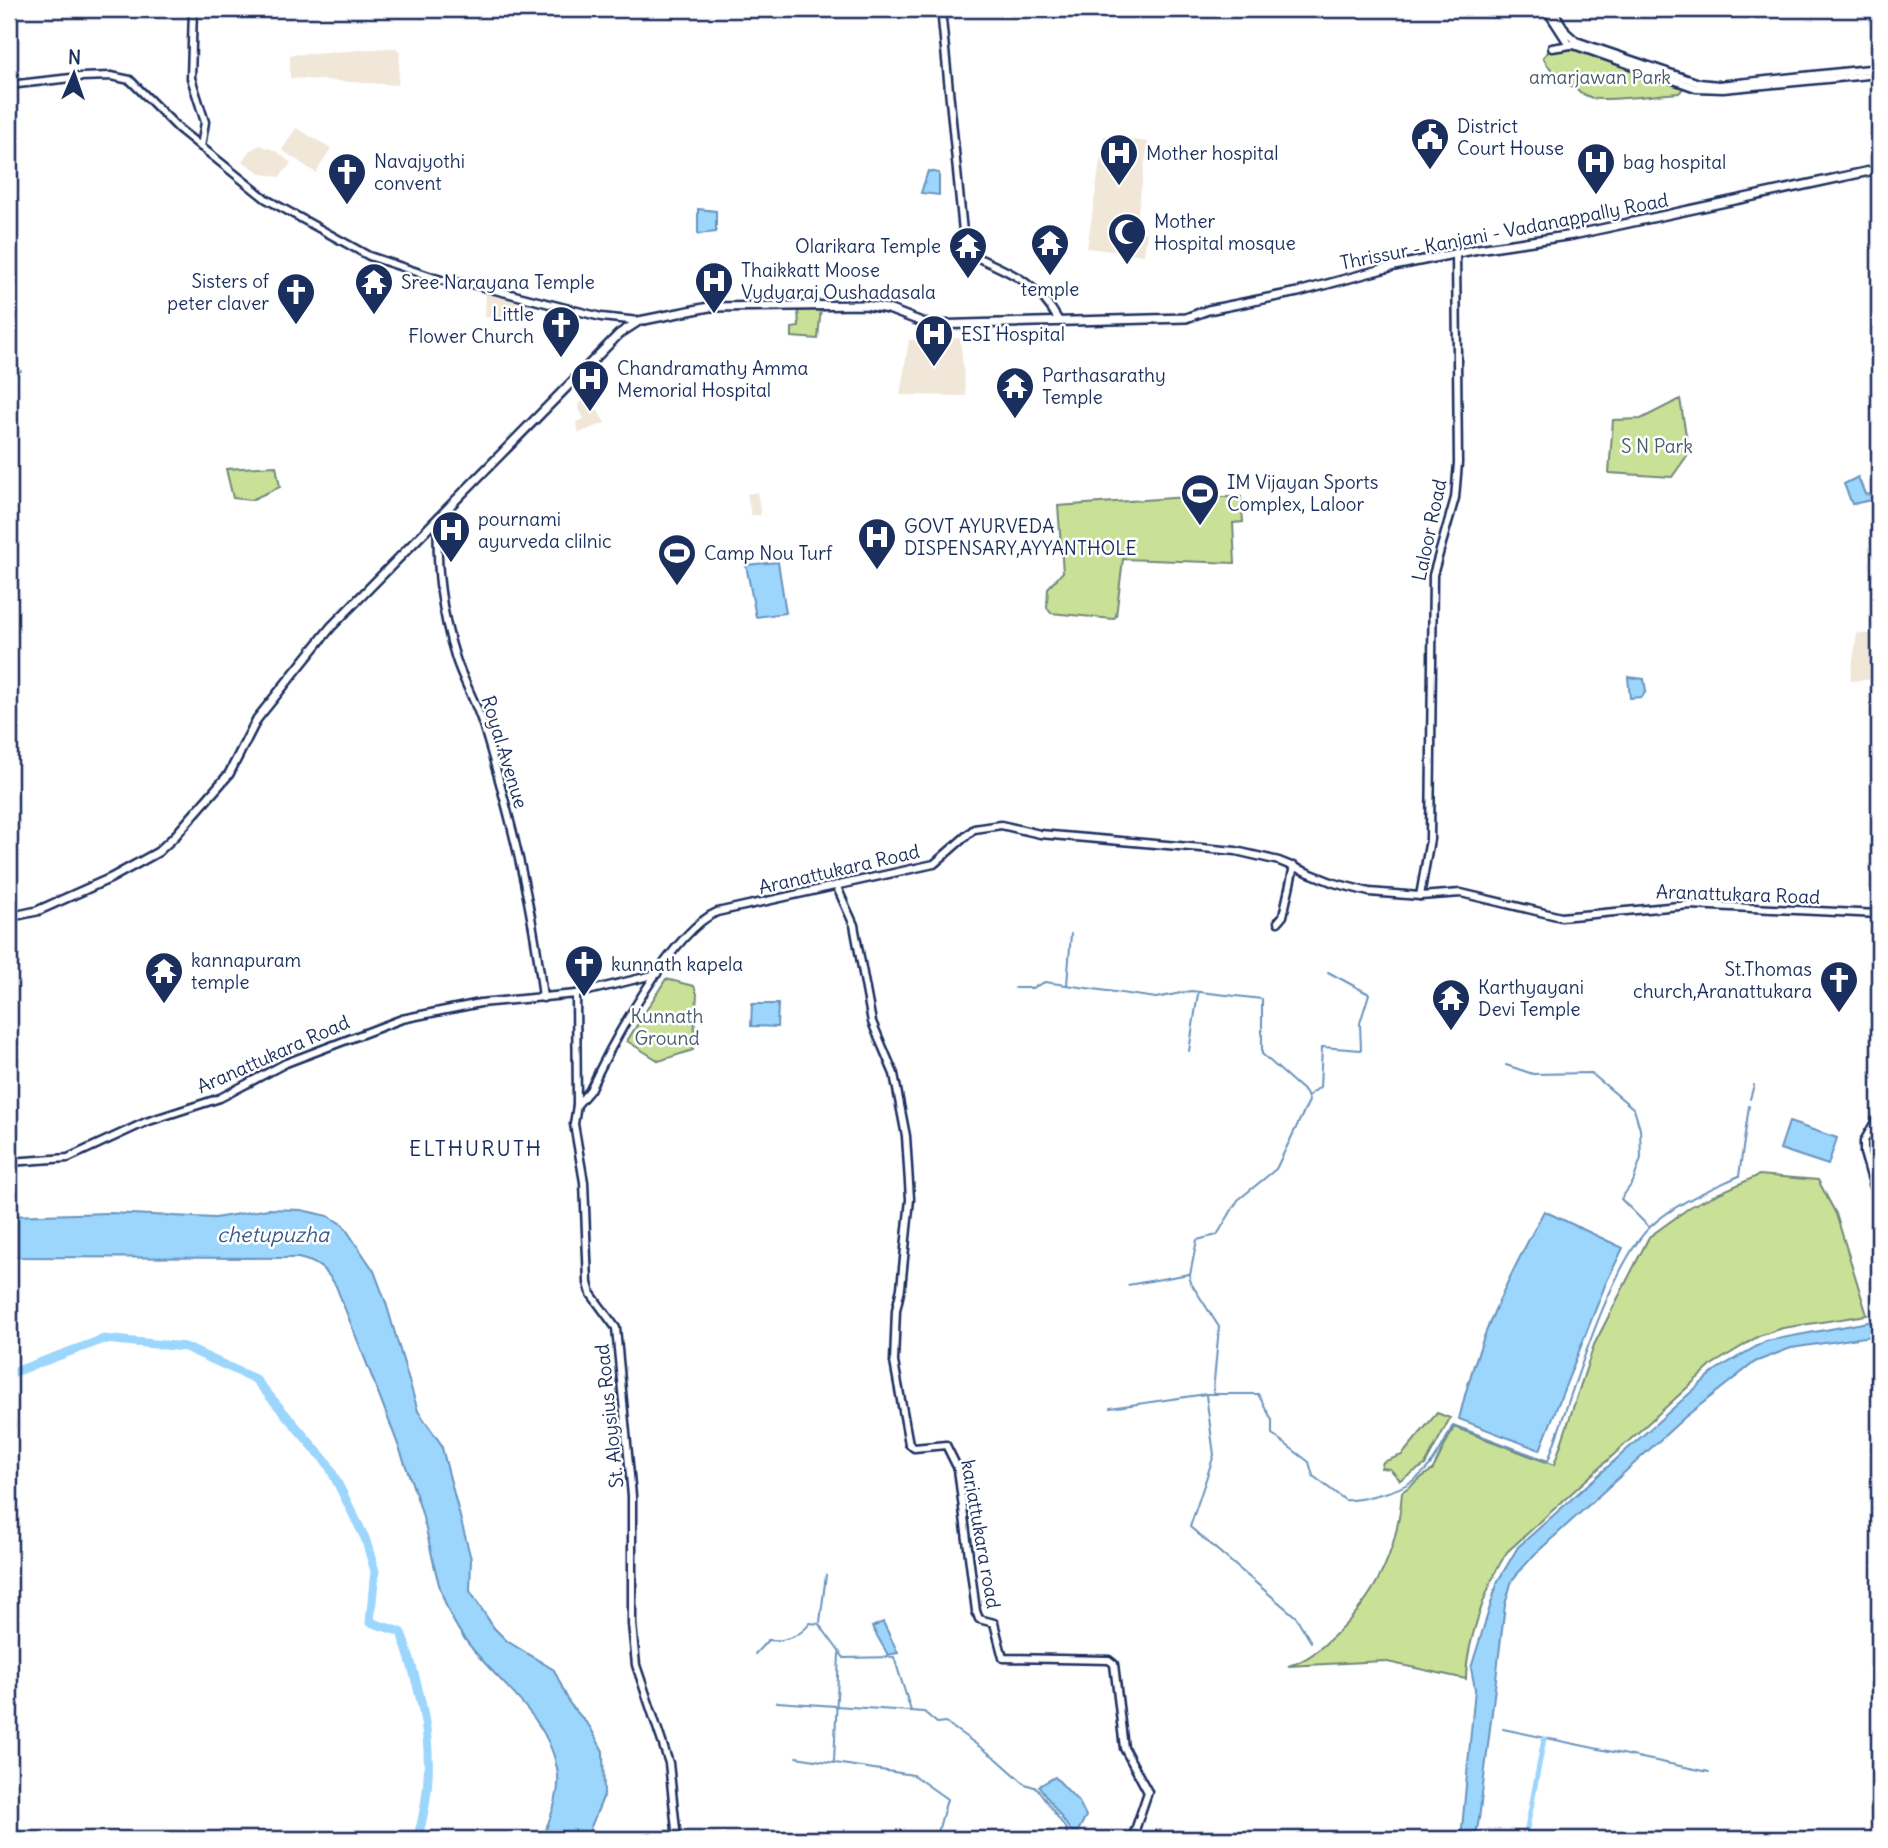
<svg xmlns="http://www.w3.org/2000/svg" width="1888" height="1848" font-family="Delius,sans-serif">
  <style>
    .built { fill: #f0e7d9 }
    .green { fill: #c9e197; stroke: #72887a; stroke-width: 2 }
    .water { fill: #9cd6fc; stroke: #6893bd; stroke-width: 2 }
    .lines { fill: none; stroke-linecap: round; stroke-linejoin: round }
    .stream { stroke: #6893bd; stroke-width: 2 }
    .canal { stroke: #9cd6fc; stroke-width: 5 }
    .river { stroke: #9cd6fc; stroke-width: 9 }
    .secondary-casing { stroke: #1b2f5e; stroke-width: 11 }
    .primary-casing { stroke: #1b2f5e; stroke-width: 12 }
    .secondary { stroke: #fff; stroke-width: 6 }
    .primary { stroke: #fff; stroke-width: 7 }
    .labels { text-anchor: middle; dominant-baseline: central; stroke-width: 5; stroke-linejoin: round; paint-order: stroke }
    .park-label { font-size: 19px; fill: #465c6c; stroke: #fff }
    .poi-label { font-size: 19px; fill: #1b2f5e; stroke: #fff; text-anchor: start }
    .street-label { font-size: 19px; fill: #1b2f5e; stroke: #fff }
    .neighbourhood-label { font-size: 21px; letter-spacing: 2px; fill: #1b2f5e; stroke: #fff }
    .water-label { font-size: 21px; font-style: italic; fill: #3b5986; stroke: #fff }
  </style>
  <rect width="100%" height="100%" fill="#fff"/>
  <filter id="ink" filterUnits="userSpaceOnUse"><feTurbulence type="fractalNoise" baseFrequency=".0143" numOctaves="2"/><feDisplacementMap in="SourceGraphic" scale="14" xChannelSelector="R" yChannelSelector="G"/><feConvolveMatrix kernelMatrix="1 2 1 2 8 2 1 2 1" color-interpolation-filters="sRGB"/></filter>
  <g filter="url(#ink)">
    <!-- built -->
    <g class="built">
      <path d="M388 48H396L400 52 398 85 290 78V55Z"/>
      <path d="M296 128 331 148 316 173 282 150Z"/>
      <path d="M1104 136 1148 142 1135 231 1147 233 1144 255 1087 248Z"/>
      <path d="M260 145 276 151 291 163 280 177 262 174 242 161 249 151Z"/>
      <path d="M486 294 533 302 531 312 502 318 485 317Z"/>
      <path d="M960 338 966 396 900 395 909 340Z"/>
      <path d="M584 387 605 423 579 433 576 422 584 419 578 406 582 400 576 392Z"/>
      <path d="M757 492 761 515H751L747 494Z"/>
      <path d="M1857 633 1879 635V679L1850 681Z"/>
    </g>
    <!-- green -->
    <g class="green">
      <path d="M1570 45 1686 85 1679 93C1661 94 1606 102 1592 98 1578 93 1548 71 1543 57L1552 48Z"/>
      <path d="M821 307 818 339 792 337V328L799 327 798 310Z"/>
      <path d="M1680 399 1689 453 1672 477 1609 473 1613 420 1641 419Z"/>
      <path d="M276 466 280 487 251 500 233 498 226 469Z"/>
      <path d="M1187 497H1241L1243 522 1233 523 1235 563 1123 559 1116 616 1113 619 1051 613 1047 608 1048 588 1063 572 1058 506Z"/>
      <path d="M666 979 694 986 697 994 693 1050 659 1061 627 1041Z"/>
      <path d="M1759 1175 1818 1180 1836 1214 1867 1315 1783 1328 1759 1336 1713 1364 1507 1552C1488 1581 1466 1644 1466 1679L1383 1661 1288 1666C1309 1660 1320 1649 1336 1634 1378 1594 1398 1549 1402 1492L1433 1469 1454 1427 1554 1465 1594 1345 1649 1237 1693 1205Z"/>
      <path d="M1437 1413 1450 1418 1425 1465 1400 1480 1390 1469 1381 1468 1383 1462 1402 1455Z"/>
    </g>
    <!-- water -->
    <g class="water">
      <path d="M928 171 939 173V195L921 193Z"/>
      <path d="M698 209 716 211V232L698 234Z"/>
      <path d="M1858 477 1865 494 1871 495 1872 500 1852 504 1844 484Z"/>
      <path d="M778 562 786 613 756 617 746 565Z"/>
      <path d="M1628 677 1644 679 1646 691 1642 697 1630 698Z"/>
      <path d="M752 1004H778L777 1027 751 1026Z"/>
      <path d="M1789 1122 1837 1138 1828 1165 1780 1149Z"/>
      <path d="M268 1209 301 1210 328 1216 343 1225 374 1271 386 1303 418 1411 441 1444 471 1559 470 1591 494 1628 507 1641 554 1670 570 1704 590 1727 603 1751 604 1795 586 1839H542C551 1816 562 1792 557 1768 545 1706 482 1674 454 1622 434 1586 432 1543 419 1504 395 1431 364 1358 336 1286 326 1269 317 1262 298 1258L9 1257V1216L109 1213 215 1218Z"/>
      <path d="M1544 1211 1623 1248 1606 1283 1540 1450 1459 1419C1477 1340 1506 1282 1544 1211Z"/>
      <path d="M1879 1320V1335L1791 1348 1755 1362 1685 1417 1534 1555 1512 1580 1505 1605 1479 1819 1475 1839H1461L1475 1689 1471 1668 1498 1581 1518 1547 1717 1369 1766 1341Z"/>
      <path d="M883 1622 898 1653 888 1655 872 1627Z"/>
      <path d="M1055 1777 1079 1802 1086 1816 1078 1831H1071L1039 1786Z"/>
    </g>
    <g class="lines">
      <!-- stream -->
      <g class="stream">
        <path d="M9 378 21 371"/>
        <path d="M9 419 17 417"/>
        <path d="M1067 985 1071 934"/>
        <path d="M1015 988H1032L1045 982 1156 998 1191 991 1262 999V1054L1306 1093 1309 1101 1276 1169 1238 1200 1217 1235 1197 1240 1189 1280 1219 1327 1213 1392"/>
        <path d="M1189 1051 1198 994"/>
        <path d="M1506 1065 1533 1074 1591 1073 1634 1109 1640 1129 1641 1158 1633 1182 1621 1199 1648 1226"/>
        <path d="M1308 1096 1320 1087 1322 1047 1361 1050 1360 1023 1369 994 1328 972"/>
        <path d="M1750 1099 1754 1085"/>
        <path d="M1128 1285 1189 1274"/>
        <path d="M1206 1395 1214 1455 1190 1527 1296 1617 1311 1642"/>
        <path d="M1110 1408 1206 1394H1258L1272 1420V1434L1309 1462 1313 1476 1345 1500C1356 1501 1366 1498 1377 1495 1422 1485 1434 1464 1453 1425L1548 1461C1569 1404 1609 1265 1651 1226 1676 1203 1709 1190 1739 1176L1749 1106"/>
        <path d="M820 1622 826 1575"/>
        <path d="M755 1654 768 1640C784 1642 801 1636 810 1623L819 1624 844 1658 894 1657 911 1711"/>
        <path d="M777 1702 924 1712 937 1723 945 1722 997 1759 1025 1784 1037 1788 1066 1829 1068 1839"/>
        <path d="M1503 1729 1709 1772"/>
        <path d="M796 1757 913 1775 947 1799 936 1839"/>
        <path d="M834 1761 839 1654"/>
      </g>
      <!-- canal -->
      <path class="canal" d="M1525 1839 1544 1739"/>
      <!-- river -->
      <path class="river" d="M9 1374 104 1339 185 1347 255 1379 328 1464 365 1538 375 1571 370 1622 401 1632C425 1702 440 1766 417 1839"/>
      <defs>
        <g id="secondary">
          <path d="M193 9 191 78 205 122 201 147"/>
          <path d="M941 9 965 252C1006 271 1036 279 1059 321"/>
          <path d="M1546 9 1568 43 1696 88 1723 89 1879 74"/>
          <path d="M1553 9 1566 32 1576 41 1699 83 1719 85 1879 68"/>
          <path d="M1552 48 1571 45"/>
          <path d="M9 85 80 77 111 76 130 80 179 129 266 199 369 256 444 281 471 284 601 317 639 321"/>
          <path d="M438 518C436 568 441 611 456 659 464 683 477 704 484 728 511 817 533 906 543 998"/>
          <path d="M836 885 854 925 872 1022 894 1074 906 1136 910 1199 901 1288 896 1310 894 1362 909 1444 914 1448 946 1445 958 1469 976 1611 979 1619 994 1623 1003 1658 1109 1660 1114 1664 1124 1748 1148 1792 1132 1839"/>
          <path d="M1420 896 1430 839 1433 575 1455 498 1458 463 1456 253"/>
          <path d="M1278 922 1283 916 1294 866"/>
          <path d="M576 994 577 1105 574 1124 584 1182 588 1283 591 1294 616 1328 632 1496V1624L636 1665 669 1763 677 1839"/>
          <path d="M577 1105 590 1090C611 1045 673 930 717 912L934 864 974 829 1001 825 1040 834 1236 851 1279 861 1334 883 1369 892 1420 896 1461 893 1561 917 1690 905 1879 914"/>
          <path d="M1879 1115 1864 1141V1153L1879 1204"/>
          <path d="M9 1162 68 1158 146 1122 220 1098 286 1063 402 1019 480 1003 576 994 657 974"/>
        </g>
        <path id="primary" d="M9 917 37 911 111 878 158 852 175 836 229 774 257 719 331 627 619 334 639 321 709 307 865 305 888 309 930 325 1186 318 1208 310 1298 292 1394 266 1478 249 1573 235 1879 169"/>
      </defs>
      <!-- secondary casing -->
      <use href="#secondary" class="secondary-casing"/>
      <!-- primary casing -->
      <use href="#primary" class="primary-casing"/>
      <!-- secondary -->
      <use href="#secondary" class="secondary"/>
      <!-- primary -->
      <use href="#primary" class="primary"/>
    </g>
  </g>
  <!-- icons -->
  <defs>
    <symbol id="civic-pin" viewBox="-11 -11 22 30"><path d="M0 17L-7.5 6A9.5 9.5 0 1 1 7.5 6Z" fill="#1b2f5e" stroke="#fff"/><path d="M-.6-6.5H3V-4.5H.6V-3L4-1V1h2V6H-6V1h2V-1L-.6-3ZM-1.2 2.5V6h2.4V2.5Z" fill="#fff"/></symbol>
    <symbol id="hospital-pin" viewBox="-11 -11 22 30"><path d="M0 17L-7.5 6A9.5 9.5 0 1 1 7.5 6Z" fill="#1b2f5e" stroke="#fff"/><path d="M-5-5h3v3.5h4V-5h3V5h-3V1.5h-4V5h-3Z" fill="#fff"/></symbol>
    <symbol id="church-pin" viewBox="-11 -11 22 30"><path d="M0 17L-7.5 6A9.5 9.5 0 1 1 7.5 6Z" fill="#1b2f5e" stroke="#fff"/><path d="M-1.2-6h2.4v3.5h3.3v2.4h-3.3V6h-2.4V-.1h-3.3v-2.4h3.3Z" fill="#fff"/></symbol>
    <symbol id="mosque-pin" viewBox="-11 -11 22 30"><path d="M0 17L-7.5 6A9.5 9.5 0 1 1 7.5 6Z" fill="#1b2f5e" stroke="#fff"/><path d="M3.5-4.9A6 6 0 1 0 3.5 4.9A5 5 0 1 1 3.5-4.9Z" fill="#fff"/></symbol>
    <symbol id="temple-pin" viewBox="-11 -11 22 30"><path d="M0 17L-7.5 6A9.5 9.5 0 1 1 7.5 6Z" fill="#1b2f5e" stroke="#fff"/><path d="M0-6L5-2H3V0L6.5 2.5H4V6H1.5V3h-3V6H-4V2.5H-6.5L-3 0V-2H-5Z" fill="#fff"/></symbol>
    <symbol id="stadium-pin" viewBox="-11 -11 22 30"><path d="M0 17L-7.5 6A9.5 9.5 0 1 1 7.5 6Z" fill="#1b2f5e" stroke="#fff"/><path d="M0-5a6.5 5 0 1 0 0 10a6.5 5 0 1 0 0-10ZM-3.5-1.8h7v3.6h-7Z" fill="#fff"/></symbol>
  </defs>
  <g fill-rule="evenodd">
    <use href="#civic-pin" x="1408" y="115" width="44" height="60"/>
    <use href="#hospital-pin" x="1097" y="131" width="44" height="60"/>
    <use href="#hospital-pin" x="1574" y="140" width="44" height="60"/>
    <use href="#church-pin" x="325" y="150" width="44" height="60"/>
    <use href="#mosque-pin" x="1105" y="210" width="44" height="60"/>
    <use href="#temple-pin" x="1028" y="221" width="44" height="60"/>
    <use href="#temple-pin" x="946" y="224" width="44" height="60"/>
    <use href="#hospital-pin" x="692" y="259" width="44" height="60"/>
    <use href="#temple-pin" x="352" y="260" width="44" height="60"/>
    <use href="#church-pin" x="274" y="270" width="44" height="60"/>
    <use href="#church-pin" x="539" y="303" width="44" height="60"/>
    <use href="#hospital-pin" x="912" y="312" width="44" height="60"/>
    <use href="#hospital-pin" x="568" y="357" width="44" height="60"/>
    <use href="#temple-pin" x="993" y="364" width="44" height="60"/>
    <use href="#stadium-pin" x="1178" y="471" width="44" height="60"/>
    <use href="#hospital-pin" x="429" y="508" width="44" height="60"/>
    <use href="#hospital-pin" x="855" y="515" width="44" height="60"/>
    <use href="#stadium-pin" x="655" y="531" width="44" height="60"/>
    <use href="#church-pin" x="562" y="942" width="44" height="60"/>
    <use href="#temple-pin" x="142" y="949" width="44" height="60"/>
    <use href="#church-pin" x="1817" y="958" width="44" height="60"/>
    <use href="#temple-pin" x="1429" y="976" width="44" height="60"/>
  </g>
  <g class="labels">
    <!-- park labels -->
    <g class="park-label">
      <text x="1600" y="77">amarjawan Park</text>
      <text x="1657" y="446">S N Park</text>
      <text x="667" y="1016">Kunnath<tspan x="667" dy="22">Ground</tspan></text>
    </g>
    <!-- poi labels -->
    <g class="poi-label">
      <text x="1457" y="126">District<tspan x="1457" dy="22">Court House</tspan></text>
      <text x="1146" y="153">Mother hospital</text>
      <text x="374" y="161">Navajyothi<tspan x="374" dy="22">convent</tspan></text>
      <text x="1623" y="162">bag hospital</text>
      <text x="1154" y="221">Mother<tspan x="1154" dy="22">Hospital mosque</tspan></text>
      <text x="941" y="246" text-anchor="end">Olarikara Temple</text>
      <text x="741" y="270">Thaikkatt Moose<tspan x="741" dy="22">Vydyaraj Oushadasala</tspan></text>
      <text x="269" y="281" text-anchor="end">Sisters of<tspan x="269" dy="22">peter claver</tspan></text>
      <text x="401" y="282">Sree Narayana Temple</text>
      <text x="1050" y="289" text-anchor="middle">temple</text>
      <text x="534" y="314" text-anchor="end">Little<tspan x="534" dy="22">Flower Church</tspan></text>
      <text x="961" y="334">ESI Hospital</text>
      <text x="617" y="368">Chandramathy Amma<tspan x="617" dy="22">Memorial Hospital</tspan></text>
      <text x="1042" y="375">Parthasarathy<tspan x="1042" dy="22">Temple</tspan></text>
      <text x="1227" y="482">IM Vijayan Sports<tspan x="1227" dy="22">Complex, Laloor</tspan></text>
      <text x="478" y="519">pournami<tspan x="478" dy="22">ayurveda clilnic</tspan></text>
      <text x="904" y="526">GOVT AYURVEDA<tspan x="904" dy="22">DISPENSARY,AYYANTHOLE</tspan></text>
      <text x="704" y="553">Camp Nou Turf</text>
      <text x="191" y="960">kannapuram<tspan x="191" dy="22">temple</tspan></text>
      <text x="611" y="964">kunnath kapela</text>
      <text x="1812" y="969" text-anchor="end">St.Thomas<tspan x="1812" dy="22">church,Aranattukara</tspan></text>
      <text x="1478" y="987">Karthyayani<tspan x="1478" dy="22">Devi Temple</tspan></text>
    </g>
    <!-- street labels -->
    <g class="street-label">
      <text transform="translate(1504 231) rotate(-11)">Thrissur - Kanjani - Vadanappally Road</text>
      <text transform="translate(1429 530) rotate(-78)">Laloor Road</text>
      <text transform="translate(505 752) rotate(73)">Royal Avenue</text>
      <text transform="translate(839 869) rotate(-13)">Aranattukara Road</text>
      <text transform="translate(1738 894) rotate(2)">Aranattukara Road</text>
      <text transform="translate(273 1054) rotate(-24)">Aranattukara Road</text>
      <text transform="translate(609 1416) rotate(-96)">St. Aloysius Road</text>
      <text transform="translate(981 1534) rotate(80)">kariattukara road</text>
    </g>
    <!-- neighbourhood labels -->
    <g class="neighbourhood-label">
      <text x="476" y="1148">ELTHURUTH</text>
    </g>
    <!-- water labels -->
    <g class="water-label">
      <text x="273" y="1234">chetupuzha</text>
    </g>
  </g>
  <!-- margin -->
  <rect width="1888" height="1848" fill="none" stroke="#fff" stroke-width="35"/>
  <rect x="18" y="18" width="1853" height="1813" fill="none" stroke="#1b2f5e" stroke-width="2.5" filter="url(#ink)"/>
  <!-- north arrow -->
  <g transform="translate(74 74) rotate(2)" stroke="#ffffff" stroke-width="5" paint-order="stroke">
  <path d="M0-5L12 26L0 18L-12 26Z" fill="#1b2f5e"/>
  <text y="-10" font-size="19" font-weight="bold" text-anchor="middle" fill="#1b2f5e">N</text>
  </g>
</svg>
